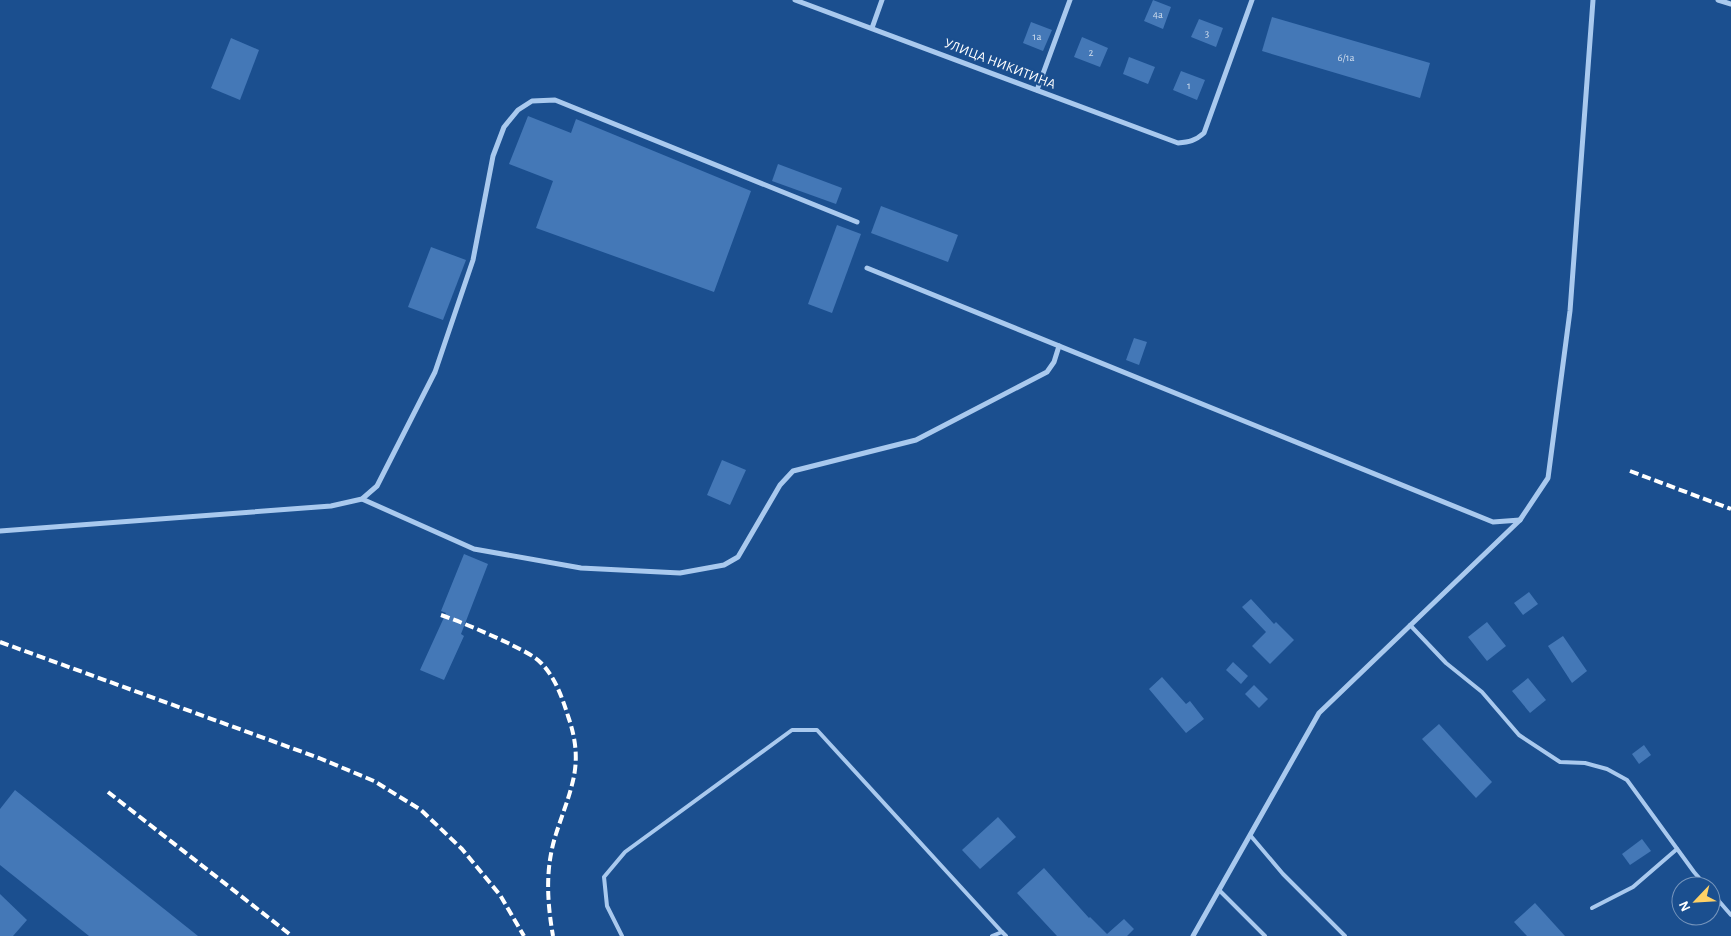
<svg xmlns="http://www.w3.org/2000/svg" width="1731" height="936" font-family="'Alegreya Sans',sans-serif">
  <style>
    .building { fill: #4478b7 }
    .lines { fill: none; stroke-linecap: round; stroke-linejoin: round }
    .lane { stroke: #a9c9ee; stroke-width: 4 }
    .street { stroke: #a9c9ee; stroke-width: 5 }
    .rail { stroke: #fff; stroke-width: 4; stroke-dasharray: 9 4; stroke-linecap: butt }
    .labels { text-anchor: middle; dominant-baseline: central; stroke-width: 4.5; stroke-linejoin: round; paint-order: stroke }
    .number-label { font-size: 11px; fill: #d0dded }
    .street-label { font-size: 14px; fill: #fff; stroke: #1b4f8f }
  </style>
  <rect width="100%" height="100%" fill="#1b4f8f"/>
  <!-- building -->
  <g class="building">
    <path d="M1153 0 1171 7 1163 29 1144 21Z"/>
    <path d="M1272 17 1430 63 1420 98 1262 51Z"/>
    <path d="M1199 19 1223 28 1216 47 1191 37Z"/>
    <path d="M1031 22 1052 30 1043 51 1023 43Z"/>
    <path d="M1082 37 1108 48 1100 67 1074 57Z"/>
    <path d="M231 38 259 50 240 100 211 88Z"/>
    <path d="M1129 57 1155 67 1148 84 1123 74Z"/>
    <path d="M1181 71 1205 80 1197 100 1173 90Z"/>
    <path d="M528 116 571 133 576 119 751 191 714 292 536 228 553 181 509 164Z"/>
    <path d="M778 164 842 188 836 204 772 181Z"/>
    <path d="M881 206 958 235 948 262 871 233Z"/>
    <path d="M837 225 861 234 832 313 808 304Z"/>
    <path d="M431 247 466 260 443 320 408 307Z"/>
    <path d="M1134 338 1147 342 1139 365 1126 360Z"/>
    <path d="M722 460 746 470 730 505 707 495Z"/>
    <path d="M464 554 488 564 461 634 464 636 444 680 420 670 446 613 441 611Z"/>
    <path d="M1529 592 1538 604 1523 615 1514 603Z"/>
    <path d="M1251 599 1274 624 1276 622 1294 640 1270 664 1252 646 1266 632 1242 607Z"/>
    <path d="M1487 622 1506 646 1487 661 1468 637Z"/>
    <path d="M1563 636 1587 671 1572 683 1548 646Z"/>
    <path d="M1233 662 1248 676 1241 684 1226 670Z"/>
    <path d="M1162 677 1186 704 1190 701 1204 719 1186 733 1149 689Z"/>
    <path d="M1528 678 1546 700 1530 713 1512 691Z"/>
    <path d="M1254 685 1268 699 1259 708 1245 694Z"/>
    <path d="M1439 724 1492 782 1476 798 1422 739Z"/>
    <path d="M1644 745 1651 755 1639 764 1632 754Z"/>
    <path d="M15 790 198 936H89L0 865V809Z"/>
    <path d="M998 817 1016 837 980 869 962 850Z"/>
    <path d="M1642 839 1651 851 1630 865 1622 854Z"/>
    <path d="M1044 868 1089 918 1090 917 1107 934 1124 919 1134 929 1127 936H1057L1017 893Z"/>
    <path d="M0 894 27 920 13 936H0Z"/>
    <path d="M1535 903 1565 936H1527L1514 922Z"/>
  </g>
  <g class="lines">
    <!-- lane -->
    <g class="lane">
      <path d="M1410 625 1446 663 1482 692 1519 735 1560 762 1585 763 1607 769 1627 780 1694 872 1706 886"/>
      <path d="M1250 835 1283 874 1345 936"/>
      <path d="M1219 890 1265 936"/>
      <path d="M1711 892 1731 915"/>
      <path d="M1592 908 1633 887 1677 849"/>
      <path d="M622 936 607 906 604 877 625 852 792 730H817L1002 932"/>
      <path d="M992 936 1002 932 1006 936"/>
    </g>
    <!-- street -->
    <g class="street">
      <path d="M795 0 1178 143C1189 142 1195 141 1204 133L1252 0"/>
      <path d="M1718 0 1731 4"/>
      <path d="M872 28 882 0"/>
      <path d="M1037 90 1070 0"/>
      <path d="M867 268 1493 522 1520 520"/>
      <path d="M362 499 474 549 581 568 680 573 724 565 738 557 780 485 793 471 916 440 1047 372 1054 362 1059 346"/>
      <path d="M0 531 331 506 362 499 377 486 435 372 473 260 493 156 504 127 518 110 532 101 555 100 857 222"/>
      <path d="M1193 936 1319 713 1520 520 1548 478 1570 311 1593 0"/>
    </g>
    <!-- rail -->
    <g class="rail">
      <path d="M1630 471 1731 509"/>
      <path d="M441 615C464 623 486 633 508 643 519 649 532 654 541 663 555 677 562 697 568 716 575 736 578 755 574 776 570 796 562 815 556 834 545 868 547 901 553 936"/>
      <path d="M0 642 319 758 374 781 421 810 462 849 500 895 524 936"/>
      <path d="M108 792 292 936"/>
    </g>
  </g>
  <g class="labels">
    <!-- number labels -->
    <g class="number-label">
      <text x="1158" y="14">4а</text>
      <text x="1207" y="33">3</text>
      <text x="1037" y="36">1а</text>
      <text x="1091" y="52">2</text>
      <text x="1346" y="57">6/1а</text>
      <text x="1189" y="85">1</text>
    </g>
    <!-- street labels -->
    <g class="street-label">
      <text transform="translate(1000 64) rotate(21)">УЛИЦА НИКИТИНА</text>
    </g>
  </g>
  <!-- north arrow -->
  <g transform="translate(1696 901) rotate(245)"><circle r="24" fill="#1b4f8f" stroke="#7695bc"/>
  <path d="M0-4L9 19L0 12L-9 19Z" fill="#ffd166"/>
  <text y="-8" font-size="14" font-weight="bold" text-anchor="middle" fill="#ffffff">N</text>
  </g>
</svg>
